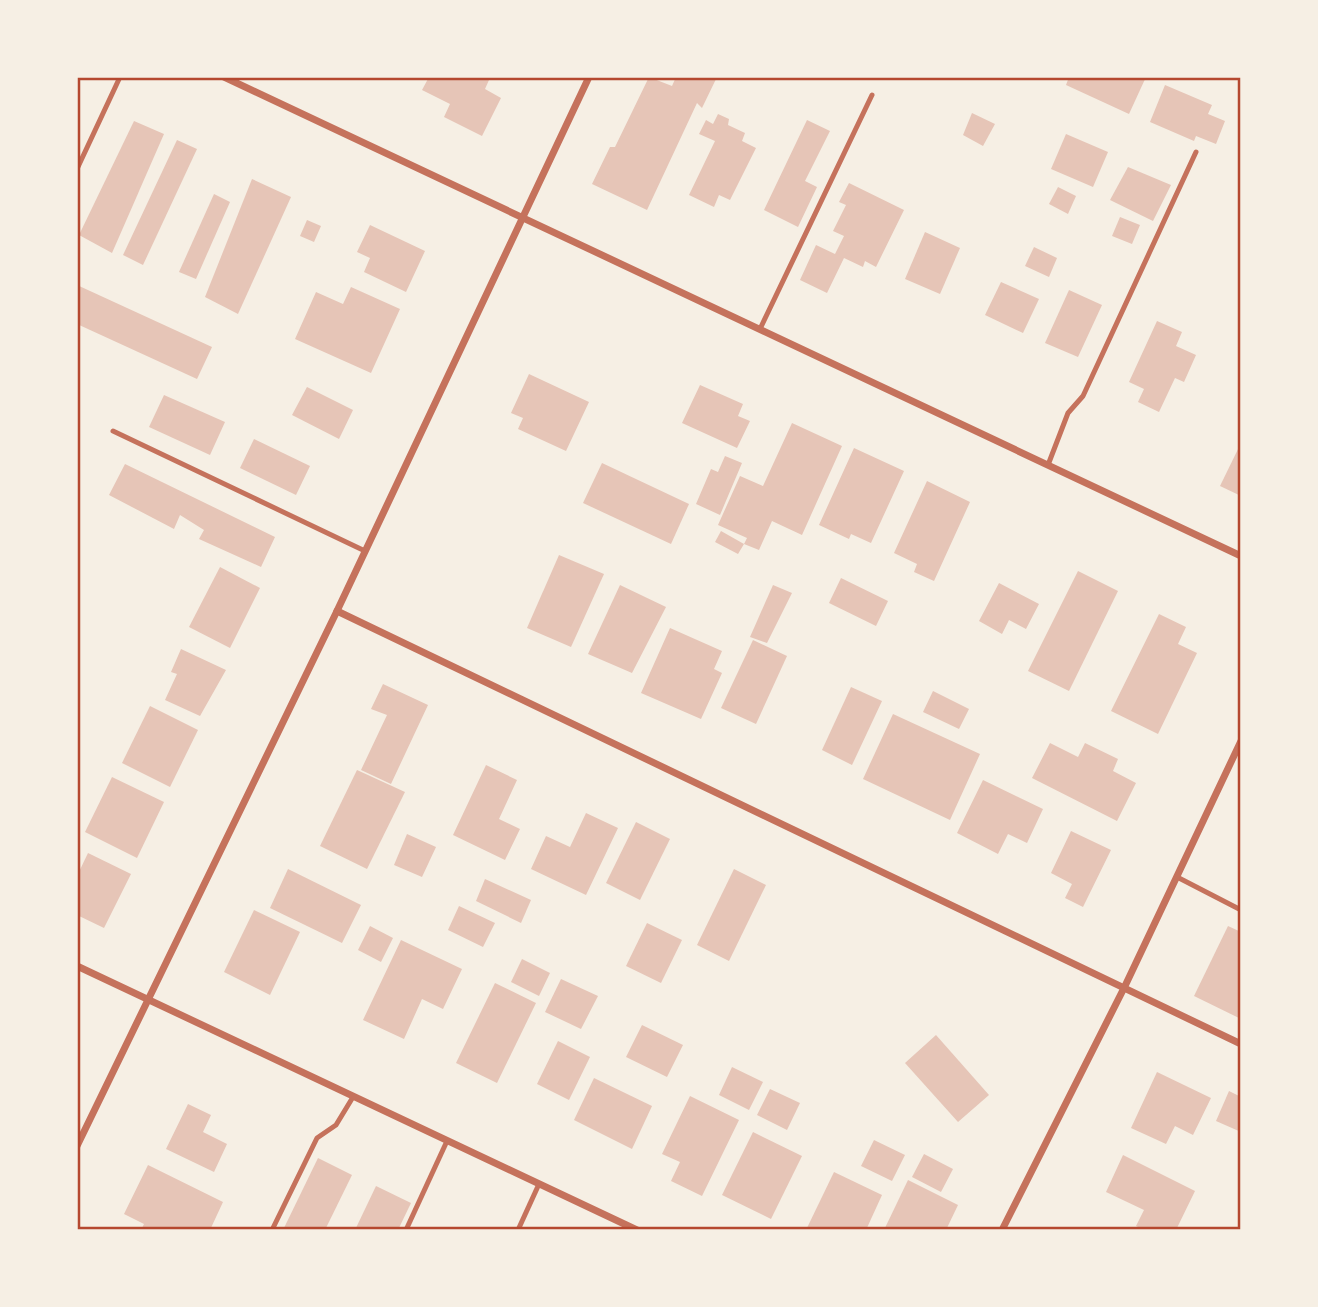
<svg xmlns="http://www.w3.org/2000/svg" width="1318" height="1307" font-family="'Titillium Web',sans-serif">
  <style>
    .building { fill: #e6c5b7 }
    .lines { fill: none; stroke-linecap: round; stroke-linejoin: round }
    .service { stroke: #c5725c; stroke-width: 5 }
    .minor { stroke: #c5725c; stroke-width: 7 }
    .neatline { fill: none; stroke: #b5482f; stroke-width: 2.5 }
  </style>
  <rect width="100%" height="100%" fill="#f6efe4"/>
  <!-- building -->
  <g class="building">
    <path d="M429 77H482L489 80 485 89 501 98 482 136 444 117 450 104 422 90Z"/>
    <path d="M649 77 672 86 676 77H717L702 108 697 103 647 210 592 184 610 147H615Z"/>
    <path d="M1069 77H1146L1129 114 1066 85Z"/>
    <path d="M1165 85 1212 105 1208 114 1225 121 1216 144 1196 136 1194 141 1150 122Z"/>
    <path d="M972 113 995 124 983 146 963 135Z"/>
    <path d="M718 114 729 119 728 125 745 133 742 141 756 148 730 200 719 195 714 207 689 195 715 141 699 134 706 120 713 124Z"/>
    <path d="M807 120 830 131 805 181 817 187 798 227 764 210Z"/>
    <path d="M134 121 164 134 112 253 79 235Z"/>
    <path d="M1066 134 1108 152 1093 187 1051 169Z"/>
    <path d="M177 140 197 149 143 265 123 255Z"/>
    <path d="M1128 167 1171 185 1153 221 1110 200Z"/>
    <path d="M252 179 291 197 238 314 205 297Z"/>
    <path d="M849 183 904 210 876 267 865 261 863 267 844 258 827 293 800 280 816 245 835 254 844 236 833 231 846 205 839 202Z"/>
    <path d="M1058 187 1076 196 1068 214 1049 204Z"/>
    <path d="M214 194 230 202 196 279 179 272Z"/>
    <path d="M1120 217 1140 225 1132 244 1112 236Z"/>
    <path d="M307 220 321 226 314 242 300 236Z"/>
    <path d="M370 225 425 251 406 292 364 272 370 258 357 252Z"/>
    <path d="M925 232 960 248 940 294 905 279Z"/>
    <path d="M1034 247 1057 258 1049 277 1025 266Z"/>
    <path d="M1001 282 1039 299 1023 333 985 315Z"/>
    <path d="M77 285 212 347 197 379 77 324Z"/>
    <path d="M351 287 400 309 371 373 295 339 316 292 343 304Z"/>
    <path d="M1069 290 1102 305 1078 357 1045 343Z"/>
    <path d="M1157 321 1182 332 1176 346 1196 355 1184 382 1175 378 1159 412 1138 402 1144 389 1129 382Z"/>
    <path d="M529 374 589 402 566 451 518 429 523 418 511 413Z"/>
    <path d="M700 385 743 404 738 416 750 421 737 448 682 423Z"/>
    <path d="M307 387 353 410 339 439 292 415Z"/>
    <path d="M164 395 225 422 210 455 149 427Z"/>
    <path d="M792 423 842 446 802 535 772 521 759 550 744 544 747 538 718 525 740 476 763 486Z"/>
    <path d="M254 439 310 466 296 495 240 468Z"/>
    <path d="M1241 443V496L1220 486Z"/>
    <path d="M854 448 904 471 871 543 851 534 849 539 819 525Z"/>
    <path d="M725 456 742 463 720 515 696 504 711 469 718 472Z"/>
    <path d="M602 463 689 504 671 544 583 503Z"/>
    <path d="M125 464 275 537 261 567 199 539 204 530 180 515 174 529 109 495Z"/>
    <path d="M927 481 970 502 934 581 914 572 917 564 894 553Z"/>
    <path d="M721 531 744 544 738 554 715 542Z"/>
    <path d="M559 555 604 574 571 647 527 628Z"/>
    <path d="M220 567 260 588 230 648 189 627Z"/>
    <path d="M1078 571 1118 591 1069 691 1028 671Z"/>
    <path d="M841 578 888 601 876 626 829 603Z"/>
    <path d="M999 583 1039 604 1026 629 1009 620 1002 634 979 621Z"/>
    <path d="M620 585 666 607 632 673 588 654Z"/>
    <path d="M773 585 792 593 767 643 750 637Z"/>
    <path d="M1159 614 1186 627 1178 644 1197 653 1158 734 1111 711Z"/>
    <path d="M670 628 722 651 714 669 722 673 701 719 641 693Z"/>
    <path d="M753 640 787 656 756 724 721 708Z"/>
    <path d="M181 649 226 670 200 716 165 700 177 674 171 672Z"/>
    <path d="M383 684 428 705 391 784 361 770 387 715 371 709Z"/>
    <path d="M851 687 882 701 852 765 822 750Z"/>
    <path d="M933 691 969 709 959 729 923 712Z"/>
    <path d="M150 706 198 730 170 787 122 763Z"/>
    <path d="M893 714 980 754 950 820 863 779Z"/>
    <path d="M1050 743 1078 757 1085 743 1118 759 1113 771 1136 783 1117 821 1032 778Z"/>
    <path d="M486 765 517 780 499 819 520 829 505 860 453 835Z"/>
    <path d="M357 770 405 792 367 869 320 846Z"/>
    <path d="M112 777 164 802 137 858 85 832Z"/>
    <path d="M983 780 1043 809 1027 843 1008 834 998 854 957 833Z"/>
    <path d="M586 813 618 828 586 895 531 869 546 836 570 847Z"/>
    <path d="M636 822 670 839 640 900 606 883Z"/>
    <path d="M1071 831 1111 850 1083 907 1065 898 1072 884 1051 873Z"/>
    <path d="M407 834 436 847 422 877 394 865Z"/>
    <path d="M88 853 131 874 104 928 77 915V876Z"/>
    <path d="M288 869 361 905 342 943 270 908Z"/>
    <path d="M734 869 766 885 729 961 697 945Z"/>
    <path d="M485 879 531 900 521 923 476 901Z"/>
    <path d="M459 906 495 923 483 947 448 930Z"/>
    <path d="M254 910 300 932 270 995 224 972Z"/>
    <path d="M647 923 682 940 661 983 626 966Z"/>
    <path d="M370 926 393 938 381 962 358 950Z"/>
    <path d="M1228 926 1241 932V1019L1194 996Z"/>
    <path d="M401 940 462 969 443 1009 422 999 404 1039 363 1020Z"/>
    <path d="M522 959 550 973 539 996 511 982Z"/>
    <path d="M561 979 598 996 581 1029 545 1012Z"/>
    <path d="M495 983 536 1003 497 1083 456 1063Z"/>
    <path d="M642 1025 683 1045 667 1077 626 1057Z"/>
    <path d="M936 1035 989 1095 958 1122 905 1063Z"/>
    <path d="M558 1041 590 1057 569 1100 537 1084Z"/>
    <path d="M732 1067 763 1082 749 1110 719 1095Z"/>
    <path d="M1157 1072 1211 1098 1193 1135 1175 1126 1166 1144 1131 1128Z"/>
    <path d="M594 1078 652 1106 632 1149 574 1120Z"/>
    <path d="M770 1089 800 1103 787 1130 757 1115Z"/>
    <path d="M1229 1091 1241 1097V1132L1216 1121Z"/>
    <path d="M690 1096 739 1120 702 1196 671 1181 680 1162 662 1154Z"/>
    <path d="M188 1104 211 1115 203 1132 227 1144 214 1172 166 1149Z"/>
    <path d="M753 1132 802 1156 771 1219 722 1195Z"/>
    <path d="M874 1140 905 1155 892 1181 861 1166Z"/>
    <path d="M924 1154 953 1169 941 1192 912 1177Z"/>
    <path d="M1123 1155 1195 1191 1176 1230H1144L1136 1226 1144 1210 1106 1192Z"/>
    <path d="M318 1158 352 1175 325 1230H283Z"/>
    <path d="M148 1165 223 1202 210 1230H141L144 1224 124 1214Z"/>
    <path d="M834 1172 882 1195 866 1230H806Z"/>
    <path d="M908 1180 958 1205 946 1230H884Z"/>
    <path d="M376 1186 411 1203 398 1230H355Z"/>
  </g>
  <g class="lines">
    <!-- service -->
    <g class="service">
      <path d="M77 169 120 77"/>
      <path d="M760 329 872 95"/>
      <path d="M113 431 365 551"/>
      <path d="M1048 465 1068 413 1083 396 1196 152"/>
      <path d="M1177 877 1241 910"/>
      <path d="M272 1230 317 1138 336 1125 353 1097"/>
      <path d="M406 1230 447 1141"/>
      <path d="M518 1230 539 1184"/>
    </g>
    <!-- minor -->
    <g class="minor">
      <path d="M224 77 1241 556"/>
      <path d="M337 611 1241 1044"/>
      <path d="M77 966 637 1230"/>
      <path d="M77 1146 337 611 589 77"/>
      <path d="M1002 1230 1125 986 1241 741"/>
    </g>
  </g>
  <!-- border -->
  <rect width="1318" height="1307" fill="none" stroke="#f6efe4" stroke-width="158"/>
  <rect x="79" y="79" width="1160" height="1149" class="neatline"/>
</svg>
